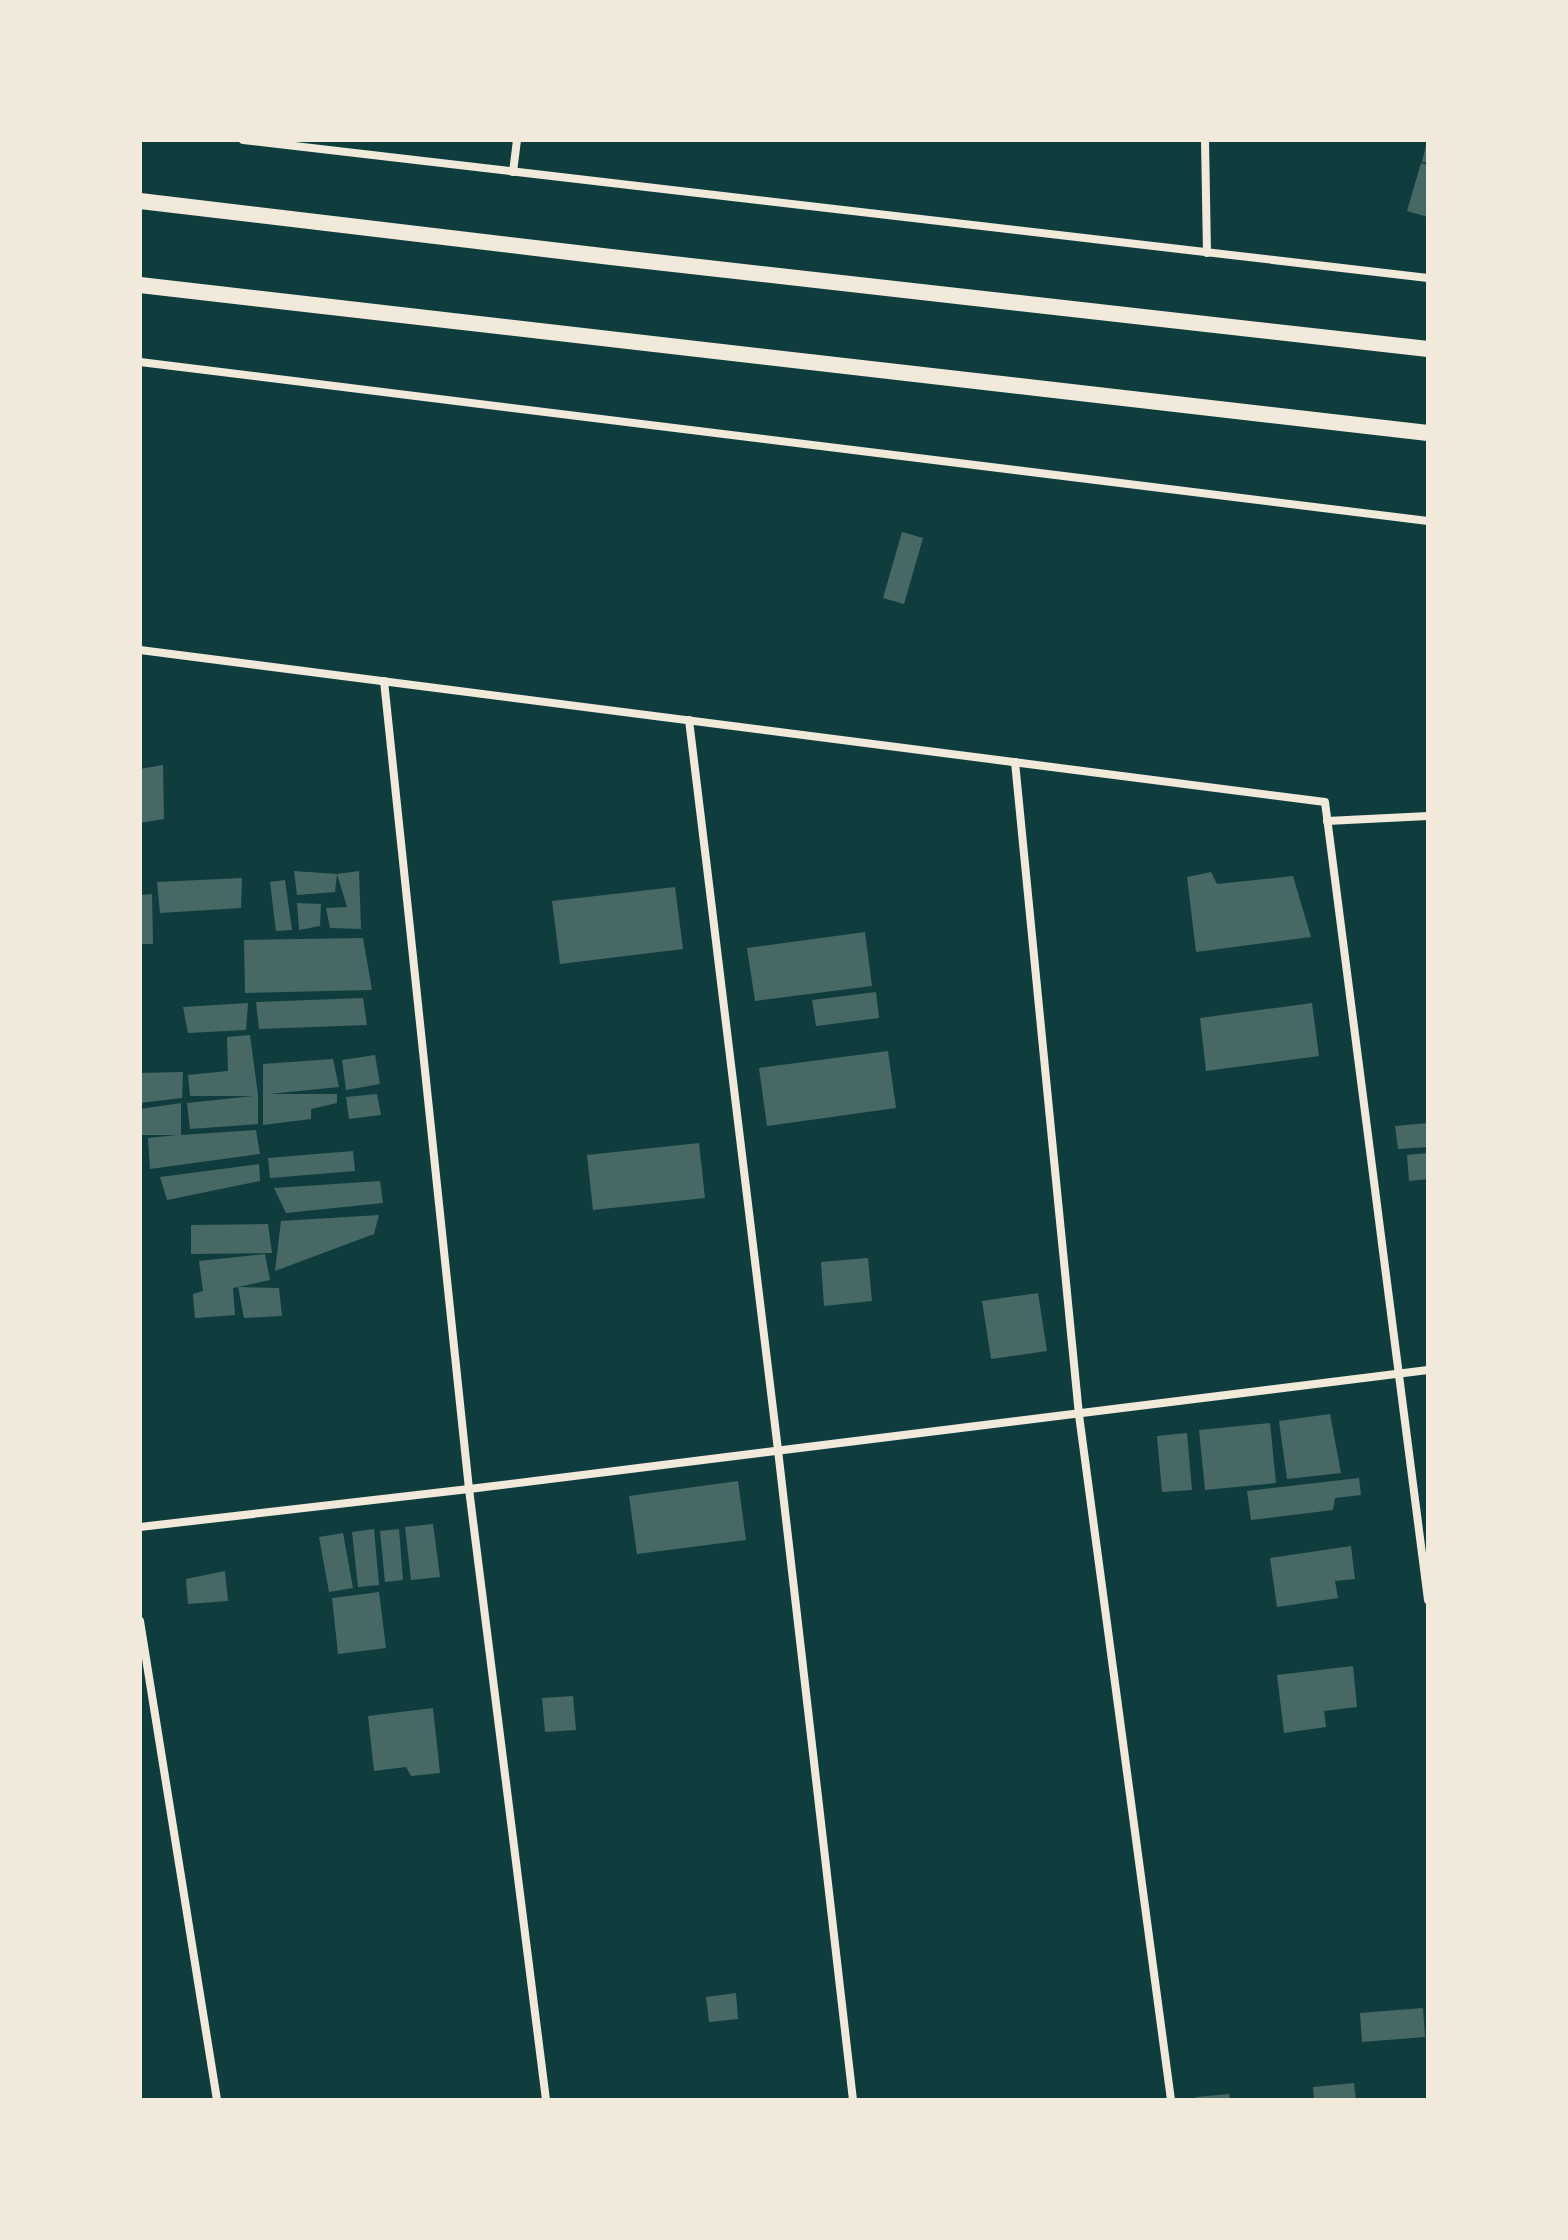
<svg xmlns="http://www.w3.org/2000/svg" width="1568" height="2240" font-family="'PT Sans Narrow',sans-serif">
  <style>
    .building { fill: #486865 }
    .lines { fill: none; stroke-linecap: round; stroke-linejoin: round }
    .minor { stroke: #f1e9da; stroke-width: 8 }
    .secondary { stroke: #f1e9da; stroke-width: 16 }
  </style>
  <rect width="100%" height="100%" fill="#0f3d3e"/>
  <!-- building -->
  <g class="building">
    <path d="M1427 141H1428V163L1422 162Z"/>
    <path d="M1421 163 1428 165V217L1407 211Z"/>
    <path d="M902 532 923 538 904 604 883 598Z"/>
    <path d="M163 765 164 819 140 823V769Z"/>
    <path d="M294 871 337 874 335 892 297 895Z"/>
    <path d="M359 871 361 929 330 928 326 908 347 907 337 874Z"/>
    <path d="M1211 872 1217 884 1293 876 1311 937 1196 952 1187 877Z"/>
    <path d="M242 878 241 908 160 913 157 882Z"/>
    <path d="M285 880 292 930 276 931 270 882Z"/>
    <path d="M675 887 683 949 560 964 552 901Z"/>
    <path d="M152 894 153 944H140V895Z"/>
    <path d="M297 903 321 904 320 926 299 930Z"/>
    <path d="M865 932 872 986 755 1001 747 948Z"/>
    <path d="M363 938 372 990 245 993 244 940Z"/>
    <path d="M876 992 879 1018 816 1026 812 1000Z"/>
    <path d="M363 998 367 1025 259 1029 256 1002Z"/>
    <path d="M248 1003 246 1030 188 1033 183 1007Z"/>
    <path d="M1312 1003 1319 1056 1206 1071 1200 1018Z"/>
    <path d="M250 1035 258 1095V1124L190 1129 187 1103 253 1096H190L188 1075 228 1071 227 1037Z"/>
    <path d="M888 1051 896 1108 767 1126 759 1068Z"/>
    <path d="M375 1055 380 1084 346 1090 342 1060Z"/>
    <path d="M333 1059 339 1087 269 1094H337V1103L311 1109V1119L263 1125V1064Z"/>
    <path d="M183 1072 182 1098 140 1103V1073Z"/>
    <path d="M377 1094 381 1115 349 1119 346 1097Z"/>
    <path d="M181 1103V1135L256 1130 260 1154 150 1169 148 1138 177 1135H140V1109Z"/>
    <path d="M1428 1123V1147L1398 1149 1395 1126Z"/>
    <path d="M699 1143 705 1198 593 1210 587 1155Z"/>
    <path d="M353 1151 355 1171 270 1178 268 1158Z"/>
    <path d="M1428 1153V1179L1409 1181 1407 1155Z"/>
    <path d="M259 1164 260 1181 167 1200 160 1177Z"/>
    <path d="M380 1181 383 1203 286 1213 274 1188Z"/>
    <path d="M379 1215 374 1234 275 1271 281 1221Z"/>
    <path d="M268 1224 272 1253 191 1254V1225Z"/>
    <path d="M265 1254 270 1280 238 1287 279 1288 282 1316 244 1318 238 1287 233 1288 235 1315 195 1318 193 1294 203 1291 199 1261Z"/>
    <path d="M868 1258 872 1301 824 1306 821 1262Z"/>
    <path d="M1038 1293 1047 1351 991 1359 982 1301Z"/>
    <path d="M1330 1414 1341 1473 1287 1479 1279 1421Z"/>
    <path d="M1270 1423 1276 1483 1205 1490 1199 1430Z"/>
    <path d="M1187 1433 1192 1490 1162 1492 1157 1436Z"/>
    <path d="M1359 1478 1361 1495 1335 1498 1333 1510 1251 1520 1247 1491Z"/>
    <path d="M738 1481 746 1540 637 1554 629 1496Z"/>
    <path d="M433 1524 440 1577 411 1580 405 1527Z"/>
    <path d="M374 1529 379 1585 358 1587 352 1532Z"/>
    <path d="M399 1529 403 1580 385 1582 380 1531Z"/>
    <path d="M343 1533 353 1588 329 1592 319 1537Z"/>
    <path d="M1351 1546 1355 1579 1335 1581 1338 1598 1277 1607 1270 1558Z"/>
    <path d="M225 1571 228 1601 188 1604 186 1579Z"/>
    <path d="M379 1592 386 1648 338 1654 332 1598Z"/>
    <path d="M1353 1666 1357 1707 1324 1711 1326 1727 1284 1733 1277 1675Z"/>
    <path d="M573 1696 576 1730 545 1732 542 1698Z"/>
    <path d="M433 1708 440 1773 411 1776 406 1767 374 1771 368 1716Z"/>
    <path d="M736 1993 738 2019 709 2022 706 1997Z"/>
    <path d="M1423 2008 1425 2037 1362 2042 1360 2013Z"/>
    <path d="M1354 2083 1356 2100H1314L1313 2087Z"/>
    <path d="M1229 2094 1230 2100H1197L1196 2097Z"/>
  </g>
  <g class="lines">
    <!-- minor -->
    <g class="minor">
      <path d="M243 140 1428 278"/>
      <path d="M1205 140 1207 253"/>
      <path d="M513 172 517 140"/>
      <path d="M140 362 1428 521"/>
      <path d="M140 650 1325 802 1428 1600"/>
      <path d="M384 681 469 1489 546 2100"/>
      <path d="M689 720 778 1450 853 2100"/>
      <path d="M1015 762 1079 1415 1171 2100"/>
      <path d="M1327 821 1428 816"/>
      <path d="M140 1527 469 1489 1428 1370"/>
      <path d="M140 1621 217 2100"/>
    </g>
    <!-- secondary -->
    <g class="secondary">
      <path d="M140 201 611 257 1428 349"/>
      <path d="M140 285 1428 433"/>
    </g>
  </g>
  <!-- border -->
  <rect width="1568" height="2240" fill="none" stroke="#f1e9da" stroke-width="284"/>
</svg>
